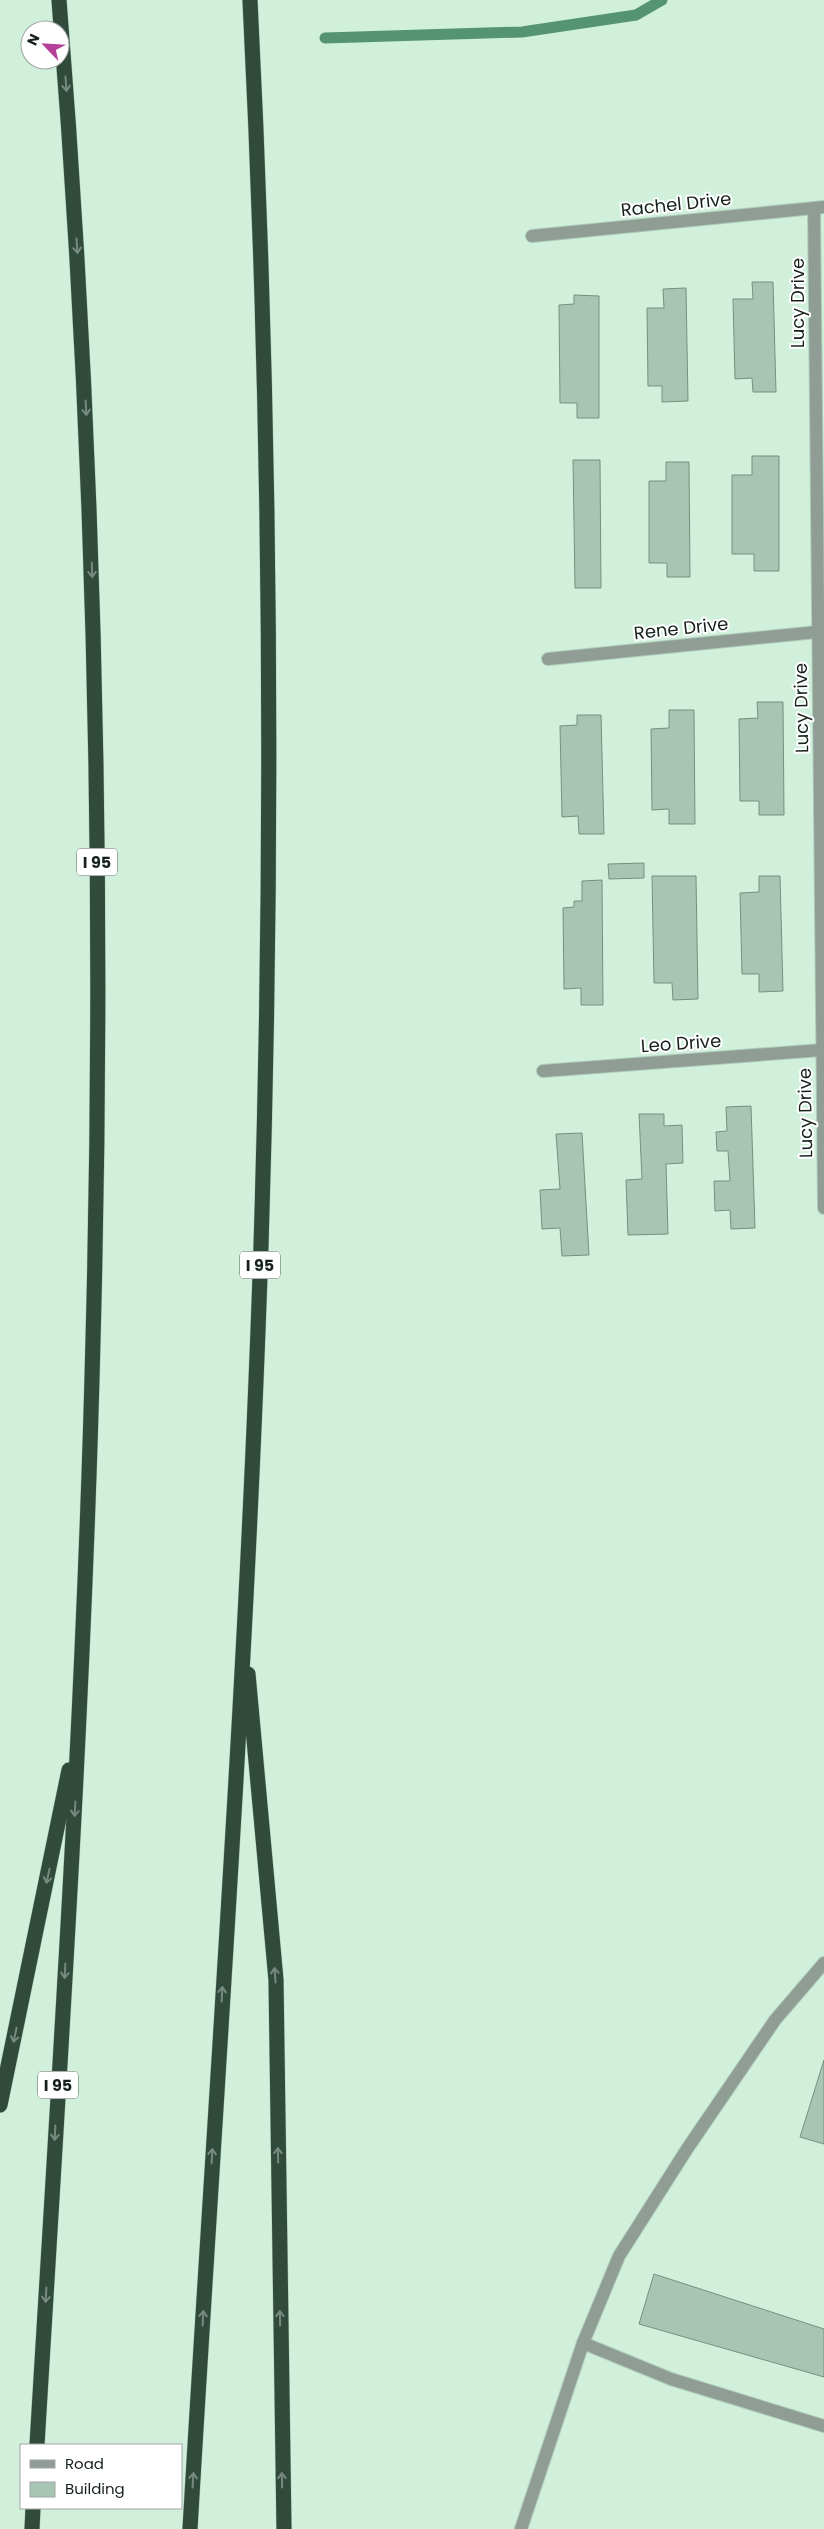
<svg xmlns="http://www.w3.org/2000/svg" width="824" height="2529" font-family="Poppins,sans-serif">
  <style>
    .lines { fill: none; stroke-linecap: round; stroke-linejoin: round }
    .stream { stroke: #559472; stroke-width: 11 }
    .building { fill: #a6c5b2; stroke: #749180 }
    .minor-casing { stroke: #aecbb9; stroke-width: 14 }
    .highway-casing { stroke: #aecbb9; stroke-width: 16 }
    .minor { stroke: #909d95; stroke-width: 12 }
    .highway { stroke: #304b3b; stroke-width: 15 }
    .oneway { stroke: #788a80 }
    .labels { text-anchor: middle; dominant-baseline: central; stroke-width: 4; stroke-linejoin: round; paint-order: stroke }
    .shield { fill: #fff; stroke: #5b645f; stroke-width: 1 }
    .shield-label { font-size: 16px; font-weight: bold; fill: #15211a }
    .street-label { font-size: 18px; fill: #15211a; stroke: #fff }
  </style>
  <rect width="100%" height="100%" fill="#d0f0dc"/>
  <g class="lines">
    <!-- stream -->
    <path class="stream" d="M325 38 522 32 636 15 662 0"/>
  </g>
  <!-- building -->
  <g class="building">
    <path d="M752 282H773L776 392H753L752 378 735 379 733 299H753Z"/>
    <path d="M686 288 688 401 662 402V386H648L647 308H664L663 289Z"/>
    <path d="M574 295 599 296V418H577V403H560L559 305 574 304Z"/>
    <path d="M752 456H779V571H754V554H732V475H752Z"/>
    <path d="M573 460H600L601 588H575Z"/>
    <path d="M666 462H689L690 577H667V563H649V481H666Z"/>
    <path d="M757 702H783L784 815H759V801H740L739 719 758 718Z"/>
    <path d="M669 710H694L695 824H669V809L652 810 651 729 669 728Z"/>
    <path d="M577 715H601L604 834H579L578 816 562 817 560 726 577 725Z"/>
    <path d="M644 863V878L609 879 608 864Z"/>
    <path d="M652 876H696L698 999 673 1000 672 983H654Z"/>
    <path d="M759 876H780L783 991 759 992V974H742L740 893 759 892Z"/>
    <path d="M602 880 603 1005H581V988L564 989 563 908 574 907V901H582V881Z"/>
    <path d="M751 1106 755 1228 731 1229 730 1210 715 1211 714 1181H730L728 1151H717L716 1132 727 1131 726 1107Z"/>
    <path d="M639 1114H664V1126L682 1125 683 1163 666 1164 668 1234 628 1235 626 1180 642 1179Z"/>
    <path d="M582 1133 589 1255 562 1256 560 1228 542 1229 540 1190 560 1189 556 1134Z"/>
    <path d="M824 2060V2144L800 2137Z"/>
    <path d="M654 2274 824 2329V2377L639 2324Z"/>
  </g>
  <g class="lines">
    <defs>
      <g id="minor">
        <path d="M814 208 824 1208"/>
        <path d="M532 236 824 207"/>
        <path d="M548 659 817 632"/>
        <path d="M543 1071 822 1050"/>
        <path d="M583 2343 671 2379 824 2426"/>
        <path d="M521 2529 583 2343 619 2256 687 2149 775 2020 824 1963"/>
      </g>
      <g id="highway">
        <path d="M248 1674 276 1980 284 2529"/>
        <path d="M0 2105 69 1770"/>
        <path d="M37 2445C59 2077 84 1709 93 1340 105 893 95 446 59 0"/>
        <path d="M32 2529 33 2508"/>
        <path d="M190 2529C215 2102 247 1674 261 1246 274 831 271 415 250 0"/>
      </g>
    </defs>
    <!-- minor casing -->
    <use href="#minor" class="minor-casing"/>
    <!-- highway casing -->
    <use href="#highway" class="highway-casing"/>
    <!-- minor -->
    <use href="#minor" class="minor"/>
    <!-- highway -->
    <use href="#highway" class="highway"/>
  </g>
  <!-- one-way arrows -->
  <defs><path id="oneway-shaft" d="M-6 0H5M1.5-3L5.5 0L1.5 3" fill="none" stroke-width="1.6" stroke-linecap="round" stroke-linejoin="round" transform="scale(1.25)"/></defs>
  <g class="oneway">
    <use href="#oneway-shaft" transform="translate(66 84) rotate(86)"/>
    <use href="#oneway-shaft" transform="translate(77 246) rotate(86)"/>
    <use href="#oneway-shaft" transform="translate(86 408) rotate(87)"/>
    <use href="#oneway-shaft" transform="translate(92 570) rotate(88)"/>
    <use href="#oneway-shaft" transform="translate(75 1809) rotate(93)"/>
    <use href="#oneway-shaft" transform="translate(48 1876) rotate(102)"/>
    <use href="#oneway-shaft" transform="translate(65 1971) rotate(93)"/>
    <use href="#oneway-shaft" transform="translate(275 1975) rotate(-94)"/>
    <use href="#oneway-shaft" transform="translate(222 1994) rotate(-87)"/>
    <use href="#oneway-shaft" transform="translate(15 2035) rotate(102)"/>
    <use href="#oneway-shaft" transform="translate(55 2133) rotate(93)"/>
    <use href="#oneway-shaft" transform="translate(278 2155) rotate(-91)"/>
    <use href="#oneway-shaft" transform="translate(212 2156) rotate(-87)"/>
    <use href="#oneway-shaft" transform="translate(46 2295) rotate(93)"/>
    <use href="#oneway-shaft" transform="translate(203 2318) rotate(-87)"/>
    <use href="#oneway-shaft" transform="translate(280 2318) rotate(-91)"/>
    <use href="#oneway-shaft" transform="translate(193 2480) rotate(-87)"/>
    <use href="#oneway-shaft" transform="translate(282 2480) rotate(-91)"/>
  </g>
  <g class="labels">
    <!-- shield labels -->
    <g class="shield">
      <rect x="77" y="848.5" width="40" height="27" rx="4"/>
      <rect x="240" y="1251.5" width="40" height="27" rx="4"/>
      <rect x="38" y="2071.5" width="40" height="27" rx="4"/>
    </g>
    <g class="shield-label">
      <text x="97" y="862">I 95</text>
      <text x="260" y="1265">I 95</text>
      <text x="58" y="2085">I 95</text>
    </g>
    <!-- street labels -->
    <g class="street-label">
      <text transform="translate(676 204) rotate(-6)">Rachel Drive</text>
      <text transform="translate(797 303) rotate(-90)">Lucy Drive</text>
      <text transform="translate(681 628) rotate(-6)">Rene Drive</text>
      <text transform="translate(801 708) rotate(-91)">Lucy Drive</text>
      <text transform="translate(681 1043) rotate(-4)">Leo Drive</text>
      <text transform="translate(805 1113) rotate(-91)">Lucy Drive</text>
    </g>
  </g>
  <!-- legend -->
  <rect x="20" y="2444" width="162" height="65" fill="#ffffff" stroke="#a1a6a3"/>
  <rect x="30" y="2460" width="25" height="8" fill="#909d95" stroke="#a1a6a3"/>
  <text x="65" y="2469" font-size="15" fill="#15211a">Road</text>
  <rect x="30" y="2482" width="25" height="15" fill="#a6c5b2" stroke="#a1a6a3"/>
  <text x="65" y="2494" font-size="15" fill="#15211a">Building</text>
  <!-- north arrow -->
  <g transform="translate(45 45) rotate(295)"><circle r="24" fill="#ffffff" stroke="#a1a6a3"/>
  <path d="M0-4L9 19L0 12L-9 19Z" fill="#b54098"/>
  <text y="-8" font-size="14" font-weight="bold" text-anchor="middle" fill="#15211a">N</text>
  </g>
</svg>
